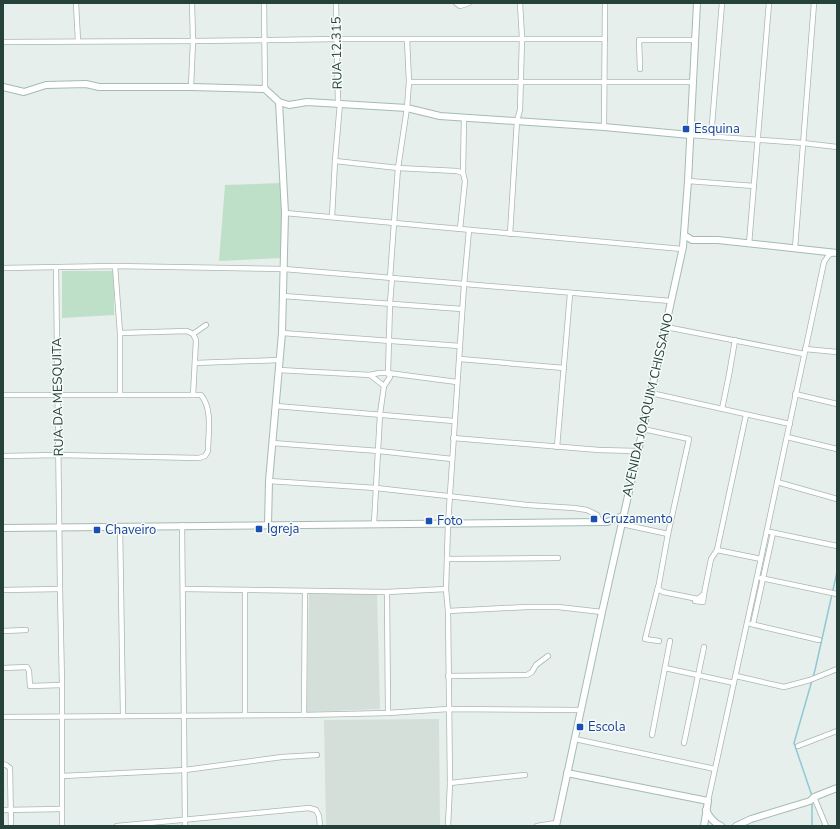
<svg xmlns="http://www.w3.org/2000/svg" width="840" height="829" font-family="'Nunito Sans',sans-serif">
  <style>
    .built { fill: #d4dfda }
    .green { fill: #bfe0c8 }
    .lines { fill: none; stroke-linecap: round; stroke-linejoin: round }
    .stream { stroke: #8ec9d4; stroke-width: 1.5 }
    .street-casing { stroke: #a8b8b2; stroke-width: 6 }
    .secondary-casing { stroke: #a4bbb3; stroke-width: 8 }
    .street { stroke: #fff; stroke-width: 4.5 }
    .secondary { stroke: #fff; stroke-width: 6 }
    .transit-dot { fill: #1a4fb4; stroke: #f7fbf9; stroke-width: 1.5 }
    .labels { text-anchor: middle; dominant-baseline: central; stroke-width: 3; stroke-linejoin: round; paint-order: stroke }
    .street-label { font-size: 13px; fill: #24423a; stroke: #f7fbf9 }
    .transit-label { font-size: 13px; fill: #164399; stroke: #f7fbf9; text-anchor: start }
  </style>
  <rect width="100%" height="100%" fill="#e6efeb"/>
  <!-- built -->
  <g class="built">
    <path d="M309 592 377 594 380 709 307 712Z"/>
    <path d="M439 719 440 826H326L324 720Z"/>
  </g>
  <!-- green -->
  <g class="green">
    <path d="M281 183 282 258 219 261 225 185Z"/>
    <path d="M62 271H114V315L62 318Z"/>
  </g>
  <g class="lines">
    <!-- stream -->
    <g class="stream">
      <path d="M812 796 794 743 815 670 837 572"/>
      <path d="M812 802V826"/>
    </g>
    <defs>
      <g id="street">
        <path d="M76 3 78 41"/>
        <path d="M264 3 265 89"/>
        <path d="M336 3 338 103"/>
        <path d="M456 3 460 6 469 3"/>
        <path d="M3 42 193 41 338 39H605"/>
        <path d="M640 69 639 40H695"/>
        <path d="M409 82H692"/>
        <path d="M191 87 193 41 192 3"/>
        <path d="M604 127 605 3"/>
        <path d="M690 135 803 143 837 147"/>
        <path d="M711 137 722 3"/>
        <path d="M335 161 398 168 457 171 463 173"/>
        <path d="M688 181 754 186"/>
        <path d="M285 213 682 249"/>
        <path d="M332 217 335 161 340 103"/>
        <path d="M460 229 465 181 463 173 464 117"/>
        <path d="M510 234 517 121 520 110 522 38 520 3"/>
        <path d="M749 244 769 3"/>
        <path d="M795 248 814 3"/>
        <path d="M115 266 120 333V394"/>
        <path d="M56 267 60 589 62 685V826"/>
        <path d="M3 268 115 266 284 269 671 301"/>
        <path d="M390 278 398 168 407 108 409 82 407 39"/>
        <path d="M283 296 462 309"/>
        <path d="M666 327 804 354"/>
        <path d="M120 333 187 331 193 334 196 340 193 395"/>
        <path d="M282 333 460 346"/>
        <path d="M193 334 206 325"/>
        <path d="M805 349 837 352"/>
        <path d="M460 359 564 368"/>
        <path d="M195 363 279 360"/>
        <path d="M279 370 370 375 379 373H388L457 382"/>
        <path d="M370 375 384 386 380 414 374 524"/>
        <path d="M384 386 390 377 388 373 390 303 392 278"/>
        <path d="M651 393 790 424"/>
        <path d="M795 394 837 404"/>
        <path d="M3 395H201C213 409 208 434 208 451L205 456 199 458 58 455 3 456"/>
        <path d="M276 406 454 421"/>
        <path d="M722 409 729 375 735 340"/>
        <path d="M643 429 689 439 668 534 658 589 663 592 698 599 704 594 711 559 717 550 746 415"/>
        <path d="M787 437 837 449"/>
        <path d="M453 438 599 450 637 451"/>
        <path d="M272 443 379 451 452 459"/>
        <path d="M557 447 570 294"/>
        <path d="M269 481 376 488 527 505 574 508 587 510 597 515 600 522"/>
        <path d="M777 482 837 499"/>
        <path d="M622 524 668 534"/>
        <path d="M182 525 185 826"/>
        <path d="M120 526 123 715"/>
        <path d="M770 532 837 546"/>
        <path d="M717 550 761 559"/>
        <path d="M447 559 558 558"/>
        <path d="M761 578 837 594"/>
        <path d="M658 587 645 639 659 641"/>
        <path d="M183 589 387 592 446 589"/>
        <path d="M3 590 60 589"/>
        <path d="M387 592 388 713"/>
        <path d="M695 601 703 602 704 594"/>
        <path d="M448 611 527 607H558L602 612"/>
        <path d="M751 624 819 640"/>
        <path d="M753 624 773 533"/>
        <path d="M3 631 26 630"/>
        <path d="M3 668 27 667 29 671 30 686 62 685"/>
        <path d="M665 668 734 683"/>
        <path d="M448 676 527 675 532 672 536 665 548 656"/>
        <path d="M736 676 784 687 810 680 837 669"/>
        <path d="M245 715V590"/>
        <path d="M304 715 305 591"/>
        <path d="M3 717 304 715 388 713 448 709 580 710"/>
        <path d="M652 735 670 641"/>
        <path d="M575 739 715 769"/>
        <path d="M684 743 704 647"/>
        <path d="M798 746 837 731"/>
        <path d="M3 764 6 765 10 768 11 826"/>
        <path d="M62 776 185 770 282 757 317 755"/>
        <path d="M450 783 525 775"/>
        <path d="M814 797 826 826"/>
        <path d="M708 801 757 577 824 262 829 255 833 253"/>
        <path d="M3 810 62 809"/>
        <path d="M117 826 309 808 316 810 319 816 320 826"/>
        <path d="M448 826 450 783 448 611 446 589 448 524 464 285 469 230"/>
        <path d="M537 826 556 823"/>
      </g>
      <g id="secondary">
        <path d="M3 87 24 92 46 85 86 84 99 87H191L265 89 279 102 289 105 307 102 407 108 440 116 604 127 690 135"/>
        <path d="M684 235 692 240H718L837 253"/>
        <path d="M268 525 269 481 282 333 285 213 279 102"/>
        <path d="M3 528 600 522H607L623 516"/>
        <path d="M567 773 708 801 704 826"/>
        <path d="M706 810C710 818 713 822 721 826"/>
        <path d="M556 826 602 612 643 429 683 247 688 181 697 3"/>
        <path d="M736 826 751 819 810 801 814 797 837 788"/>
      </g>
    </defs>
    <!-- street casing -->
    <use href="#street" class="street-casing"/>
    <!-- secondary casing -->
    <use href="#secondary" class="secondary-casing"/>
    <!-- street -->
    <use href="#street" class="street"/>
    <!-- secondary -->
    <use href="#secondary" class="secondary"/>
  </g>
  <!-- markers -->
  <g class="transit-dot">
    <rect x="682" y="125" width="8" height="8" rx="2"/>
    <rect x="590" y="515" width="8" height="8" rx="2"/>
    <rect x="425" y="517" width="8" height="8" rx="2"/>
    <rect x="255" y="525" width="8" height="8" rx="2"/>
    <rect x="93" y="526" width="8" height="8" rx="2"/>
    <rect x="576" y="723" width="8" height="8" rx="2"/>
  </g>
  <g class="labels">
    <!-- street labels -->
    <g class="street-label">
      <text transform="translate(337 53) rotate(-91)">RUA 12.315</text>
      <text transform="translate(58 397) rotate(-91)">RUA DA MESQUITA</text>
      <text transform="translate(648 405) rotate(-77)">AVENIDA JOAQUIM CHISSANO</text>
    </g>
    <!-- transit labels -->
    <g class="transit-label">
      <text x="694" y="129">Esquina</text>
      <text x="602" y="519">Cruzamento</text>
      <text x="437" y="521">Foto</text>
      <text x="267" y="529">Igreja</text>
      <text x="105" y="530">Chaveiro</text>
      <text x="588" y="727">Escola</text>
    </g>
  </g>
  <!-- border -->
  <rect width="840" height="829" fill="none" stroke="#24423a" stroke-width="8"/>
</svg>
